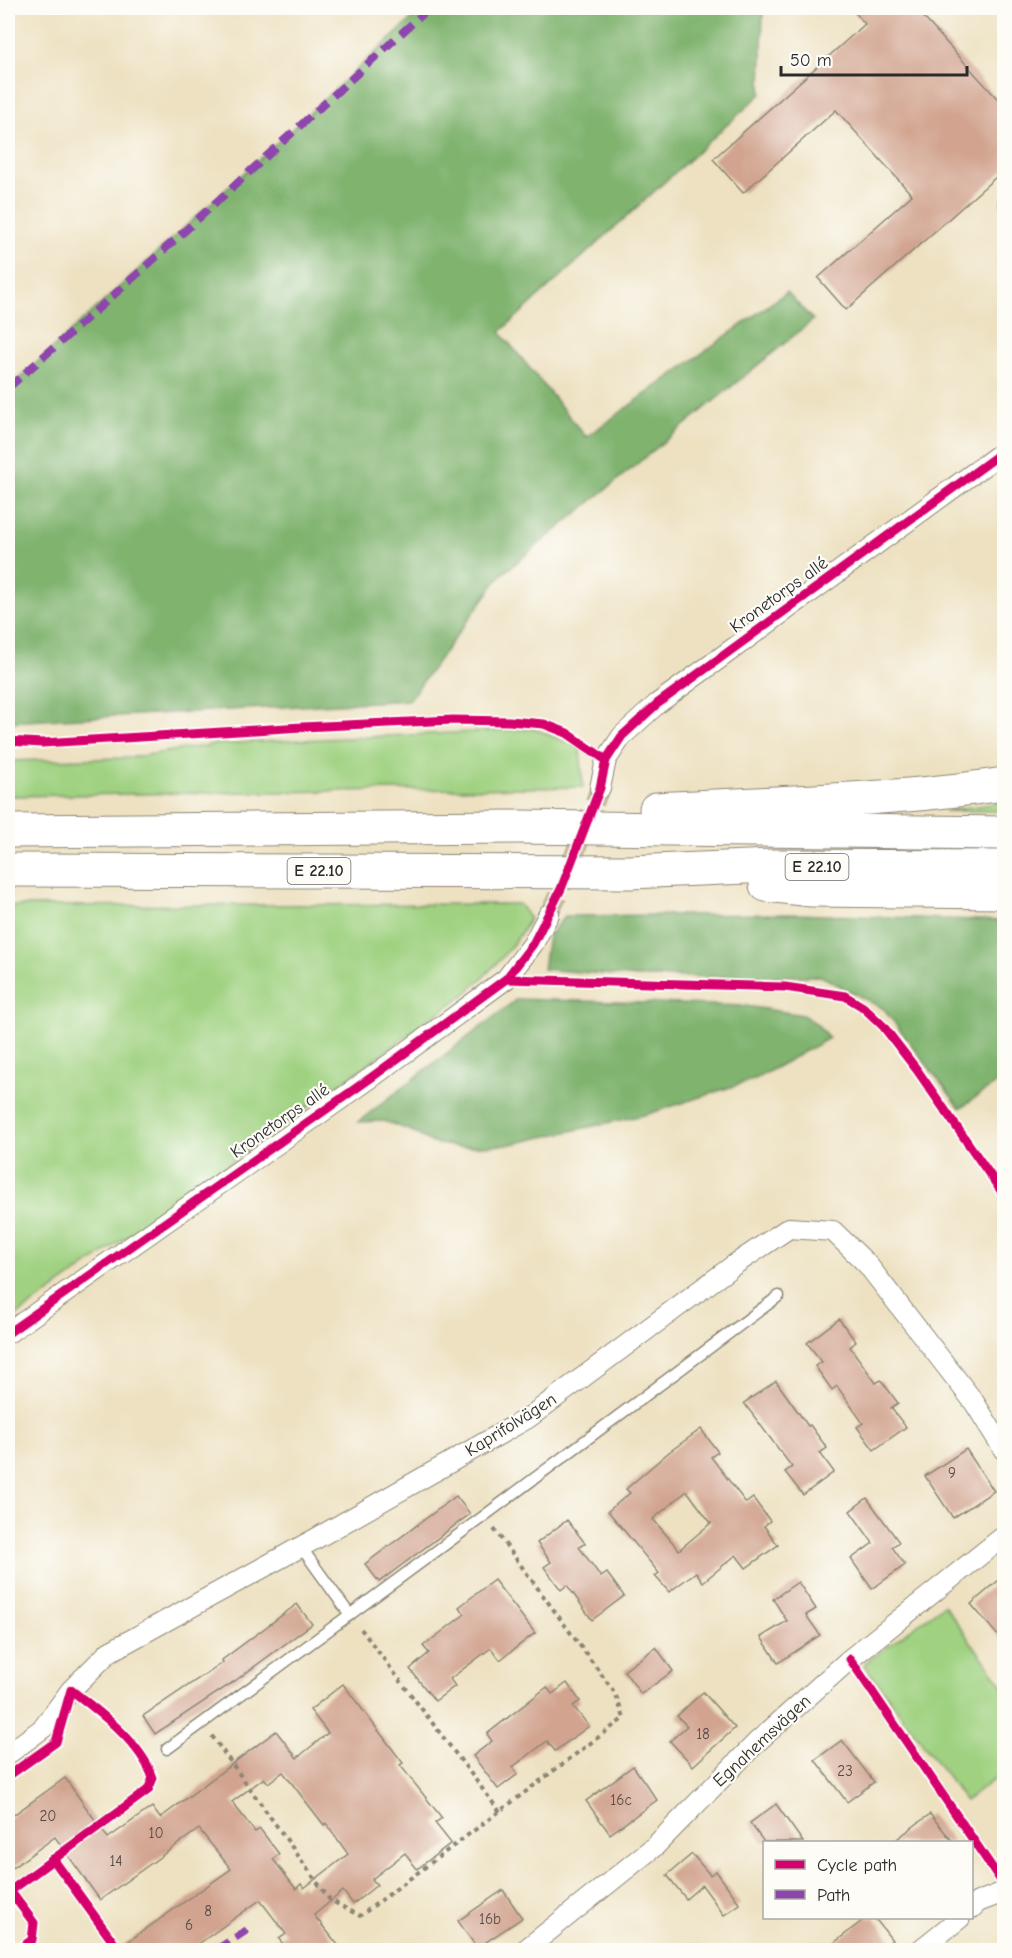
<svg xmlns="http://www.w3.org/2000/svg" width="1012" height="1958" font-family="'Comic Neue',sans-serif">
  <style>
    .green { fill: #9fd180; stroke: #657e56; stroke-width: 1.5 }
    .forest { fill: #7fb36e; stroke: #556f4c; stroke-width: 1.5 }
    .building { fill: #d2a490; fill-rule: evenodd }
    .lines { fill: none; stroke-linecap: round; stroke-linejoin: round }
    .street-tunnel { stroke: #c6bda3; stroke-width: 20; stroke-dasharray: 20 10; stroke-linecap: butt }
    .lane-casing { stroke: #8c8676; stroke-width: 13 }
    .street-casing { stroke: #8c8676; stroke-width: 22 }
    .highway-casing { stroke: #8c8676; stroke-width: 35 }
    .path { stroke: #8c8676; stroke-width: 4; stroke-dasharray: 4.5 4.5; stroke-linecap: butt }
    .lane { stroke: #fff; stroke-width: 10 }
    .street { stroke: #fff; stroke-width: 20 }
    .highway { stroke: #fff; stroke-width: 33 }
    .quiet { stroke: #8e44ad; stroke-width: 8; stroke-dasharray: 15 8; stroke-linecap: butt }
    .cycleway-casing { stroke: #fdfcf7; stroke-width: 13 }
    .cycleway { stroke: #d6006c; stroke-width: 9 }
    .labels { text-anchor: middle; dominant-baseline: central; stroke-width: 4.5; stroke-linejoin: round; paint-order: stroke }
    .number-label { font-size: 15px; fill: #554944 }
    .shield { fill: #fdfcf7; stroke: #6a6a68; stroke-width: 1.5 }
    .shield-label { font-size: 16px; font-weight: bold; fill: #2b2b2b }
    .street-label { font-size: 18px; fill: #2b2b2b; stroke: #fdfcf7 }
  </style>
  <rect width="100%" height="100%" fill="#fdfcf7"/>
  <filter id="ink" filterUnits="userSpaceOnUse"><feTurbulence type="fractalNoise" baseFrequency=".0167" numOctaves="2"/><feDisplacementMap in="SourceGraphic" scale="12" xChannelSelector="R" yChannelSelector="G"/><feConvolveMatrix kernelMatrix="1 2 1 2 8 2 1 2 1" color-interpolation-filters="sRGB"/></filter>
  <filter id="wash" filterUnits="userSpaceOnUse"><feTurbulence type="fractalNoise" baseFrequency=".008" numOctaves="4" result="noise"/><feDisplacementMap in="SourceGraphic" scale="24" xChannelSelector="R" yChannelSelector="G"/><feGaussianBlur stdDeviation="1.35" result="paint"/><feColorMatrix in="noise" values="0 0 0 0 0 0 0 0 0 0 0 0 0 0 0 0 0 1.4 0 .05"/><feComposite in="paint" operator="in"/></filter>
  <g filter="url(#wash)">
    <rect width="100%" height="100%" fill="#ede1c1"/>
    <!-- green -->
    <g class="green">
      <path d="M535 729 580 748 583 787 8 796V761L127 758 217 744Z"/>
      <path d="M1004 802V811H945Z"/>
      <path d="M519 904 530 919C511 950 491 971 464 995L8 1322V906Z"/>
      <path d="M944 1605 1004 1687V1772L965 1801 864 1664Z"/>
    </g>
    <!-- forest -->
    <g class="forest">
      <path d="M424 8H763L761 94 500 332 586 437 787 292 813 320 501 575 409 700 8 722V389Z"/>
      <path d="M795 914 1004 921V1078L960 1108 884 1009 821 976 638 977 543 969 548 936 565 916Z"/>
      <path d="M517 999 746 1006 803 1015 817 1024 829 1038 755 1079 648 1114 507 1145 458 1147 433 1143 409 1130 384 1121 358 1122Z"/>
    </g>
    <g id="blocks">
      <!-- building -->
      <g class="building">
        <path d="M851 8H915L1005 107V169L846 310 818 278 912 195 836 110 743 193 713 159 865 24Z"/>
        <path d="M839 1319 856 1342 850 1347 876 1383 881 1380 898 1403 891 1408 906 1427 874 1450 857 1427 863 1423 837 1386 832 1390 815 1366 822 1362 807 1343Z"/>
        <path d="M776 1381 808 1426 810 1425 827 1448 820 1453 834 1472 803 1495 785 1472 792 1467 744 1403Z"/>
        <path d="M701 1429 718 1452 711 1457 746 1503 753 1498 770 1521 764 1526 778 1545 746 1568 736 1555 703 1582 696 1572 669 1592 655 1576 659 1573 608 1511 630 1493 626 1489 669 1452ZM687 1491 711 1523 679 1550 653 1519Z"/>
        <path d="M966 1449 994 1491 953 1518 925 1476Z"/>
        <path d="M456 1496 470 1514 379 1582 365 1564Z"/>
        <path d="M867 1498 899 1542 892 1547 905 1565 872 1589 851 1559 873 1543 850 1511Z"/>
        <path d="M567 1520 585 1543 579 1547 601 1577 607 1573 624 1596 592 1620 567 1585 561 1590 544 1567 551 1562 537 1543Z"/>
        <path d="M1005 1575V1644L971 1604Z"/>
        <path d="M494 1580 535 1633 500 1660 491 1648 450 1679 455 1686 435 1701 410 1669 429 1653 423 1646 465 1614 459 1607Z"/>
        <path d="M798 1582 816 1609 806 1615 820 1635 778 1663 761 1637 787 1621 773 1599Z"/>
        <path d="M297 1604 312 1624 235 1681 155 1734 143 1716 223 1662 222 1660Z"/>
        <path d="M656 1647 673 1671 641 1694 624 1671Z"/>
        <path d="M567 1683 580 1701 573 1706 589 1726 555 1751 547 1741 513 1767 518 1774 498 1789 473 1756 492 1741 487 1734 547 1687 552 1694Z"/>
        <path d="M343 1684 403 1763 400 1765 442 1818 435 1823 451 1843 417 1869 405 1853 372 1879 377 1885 353 1904 343 1891 314 1915 342 1950H288L279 1939 286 1934 260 1900 190 1950H116L231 1869 199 1829 100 1900 55 1837 8 1871V1819L65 1778 108 1838 152 1807 160 1818 276 1731 297 1758 328 1733 310 1710ZM283 1772 324 1825 326 1823 348 1854 304 1888 301 1884 296 1889 273 1859 279 1854 260 1829 255 1832 232 1802 264 1778 268 1783Z"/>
        <path d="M703 1692 735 1728 693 1766 670 1741 687 1726 677 1716Z"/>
        <path d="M842 1740 874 1782 847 1802 815 1760Z"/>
        <path d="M633 1766 657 1800 610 1834 586 1801Z"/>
        <path d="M776 1804 803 1842H764L750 1823Z"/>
        <path d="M930 1814 953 1842H893Z"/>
        <path d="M692 1854 710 1875 716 1871 740 1904 724 1915 702 1885 686 1899 667 1875Z"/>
        <path d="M503 1890 522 1918 477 1948 458 1921Z"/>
        <path d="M867 1917H874L892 1940 879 1950H825Z"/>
      </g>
    </g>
  </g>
  <g filter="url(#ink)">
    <use href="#blocks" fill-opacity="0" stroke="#8c8676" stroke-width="1.5"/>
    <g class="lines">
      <!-- street-tunnel -->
      <path class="street-tunnel" d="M549 914 561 889 600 788"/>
      <defs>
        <g id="lane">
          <path d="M1004 200V204"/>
          <path d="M301 1547 350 1615"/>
          <path d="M167 1749 484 1516 779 1296"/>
        </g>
        <g id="street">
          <path d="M600 788 606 760 622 736 657 704 1004 451"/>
          <path d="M8 1333 372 1077 506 979 533 944 549 914"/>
          <path d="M8 1754 43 1728 71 1690 109 1652 317 1538 528 1418 734 1265 789 1228 833 1231 867 1264 974 1402 1004 1450"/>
          <path d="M972 1908 978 1902 1004 1892"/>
          <path d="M525 1950 655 1846 757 1742 850 1659 1004 1536"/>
          <path d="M920 1950 960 1918"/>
        </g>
        <g id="highway">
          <path d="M656 809C772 802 889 801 1004 784"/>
          <path d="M8 831 517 827 1004 833"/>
          <path d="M8 870 630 872 772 866 1004 867"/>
          <path d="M766 885 812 890 1004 892"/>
        </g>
      </defs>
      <!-- lane casing -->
      <use href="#lane" class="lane-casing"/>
      <!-- street casing -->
      <use href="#street" class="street-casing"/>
      <!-- highway casing -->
      <use href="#highway" class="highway-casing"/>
      <!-- path -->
      <g class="path">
        <path d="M361 1629 500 1812"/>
        <path d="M212 1736 330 1900 360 1916 624 1718 615 1693 494 1529"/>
      </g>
      <!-- lane -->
      <use href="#lane" class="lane"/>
      <!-- street -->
      <use href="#street" class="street"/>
      <!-- highway -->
      <use href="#highway" class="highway"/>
      <!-- quiet -->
      <g class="quiet">
        <path d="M8 388 142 270 429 8"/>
        <path d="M216 1950 247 1930"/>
      </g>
      <defs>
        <g id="cycleway">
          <path d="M8 741 42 743 302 727 453 720 509 721 544 724 567 733 606 760"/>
          <path d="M506 979 785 987 845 996 863 1007 883 1026 917 1070 1004 1195"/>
          <path d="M8 1333 372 1077 506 979 533 944 561 889 600 788 606 760 622 736 657 704 1004 451"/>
          <path d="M850 1659 1004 1885"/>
          <path d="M8 1776 56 1742 71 1690C100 1712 141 1743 153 1778L148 1790 10 1891"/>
          <path d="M53 1859 119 1950"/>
          <path d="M8 1888 34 1923 32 1940 18 1950"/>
        </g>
      </defs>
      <!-- cycleway casing -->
      <use href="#cycleway" class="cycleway-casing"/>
      <!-- cycleway -->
      <use href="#cycleway" class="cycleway"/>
    </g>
  </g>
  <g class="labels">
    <!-- number labels -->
    <g class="number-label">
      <text x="952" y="1473">9</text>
      <text x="703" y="1734">18</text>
      <text x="845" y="1771">23</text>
      <text x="621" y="1800">16c</text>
      <text x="48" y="1816">20</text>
      <text x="156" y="1833">10</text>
      <text x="116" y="1861">14</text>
      <text x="208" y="1911">8</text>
      <text x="490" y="1919">16b</text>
      <text x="189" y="1925">6</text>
    </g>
    <!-- shield labels -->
    <g class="shield">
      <rect x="785.5" y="854" width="63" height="26" rx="4.5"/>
      <rect x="287.5" y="858" width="63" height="26" rx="4.5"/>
    </g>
    <g class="shield-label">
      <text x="817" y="867">E 22.10</text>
      <text x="319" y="871">E 22.10</text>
    </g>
    <!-- street labels -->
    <g class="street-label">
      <text transform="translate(779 595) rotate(-36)">Kronetorps allé</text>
      <text transform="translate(280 1121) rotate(-35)">Kronetorps allé</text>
      <text transform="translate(511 1425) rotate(-32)">Kaprifolvägen</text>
      <text transform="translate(762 1741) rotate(-43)">Egnahemsvägen</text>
    </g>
  </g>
  <!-- margin -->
  <rect width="1012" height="1958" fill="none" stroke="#fdfcf7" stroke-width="30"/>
  <!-- legend -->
  <rect x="763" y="1841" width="210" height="78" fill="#fdfcf7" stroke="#a9a8a5" stroke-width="1.5"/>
  <rect x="775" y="1860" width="30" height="9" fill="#d6006c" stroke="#a9a8a5" stroke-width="1.5"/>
  <text x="817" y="1871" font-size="18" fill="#2b2b2b">Cycle path</text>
  <rect x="775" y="1890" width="30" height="9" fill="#8e44ad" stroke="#a9a8a5" stroke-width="1.5"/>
  <text x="817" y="1901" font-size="18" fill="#2b2b2b">Path</text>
  <!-- scale -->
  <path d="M781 66v9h186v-9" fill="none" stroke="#2b2b2b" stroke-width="3"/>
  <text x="790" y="66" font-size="18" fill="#2b2b2b" stroke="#fdfcf7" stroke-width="4.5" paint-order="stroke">50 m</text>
</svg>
